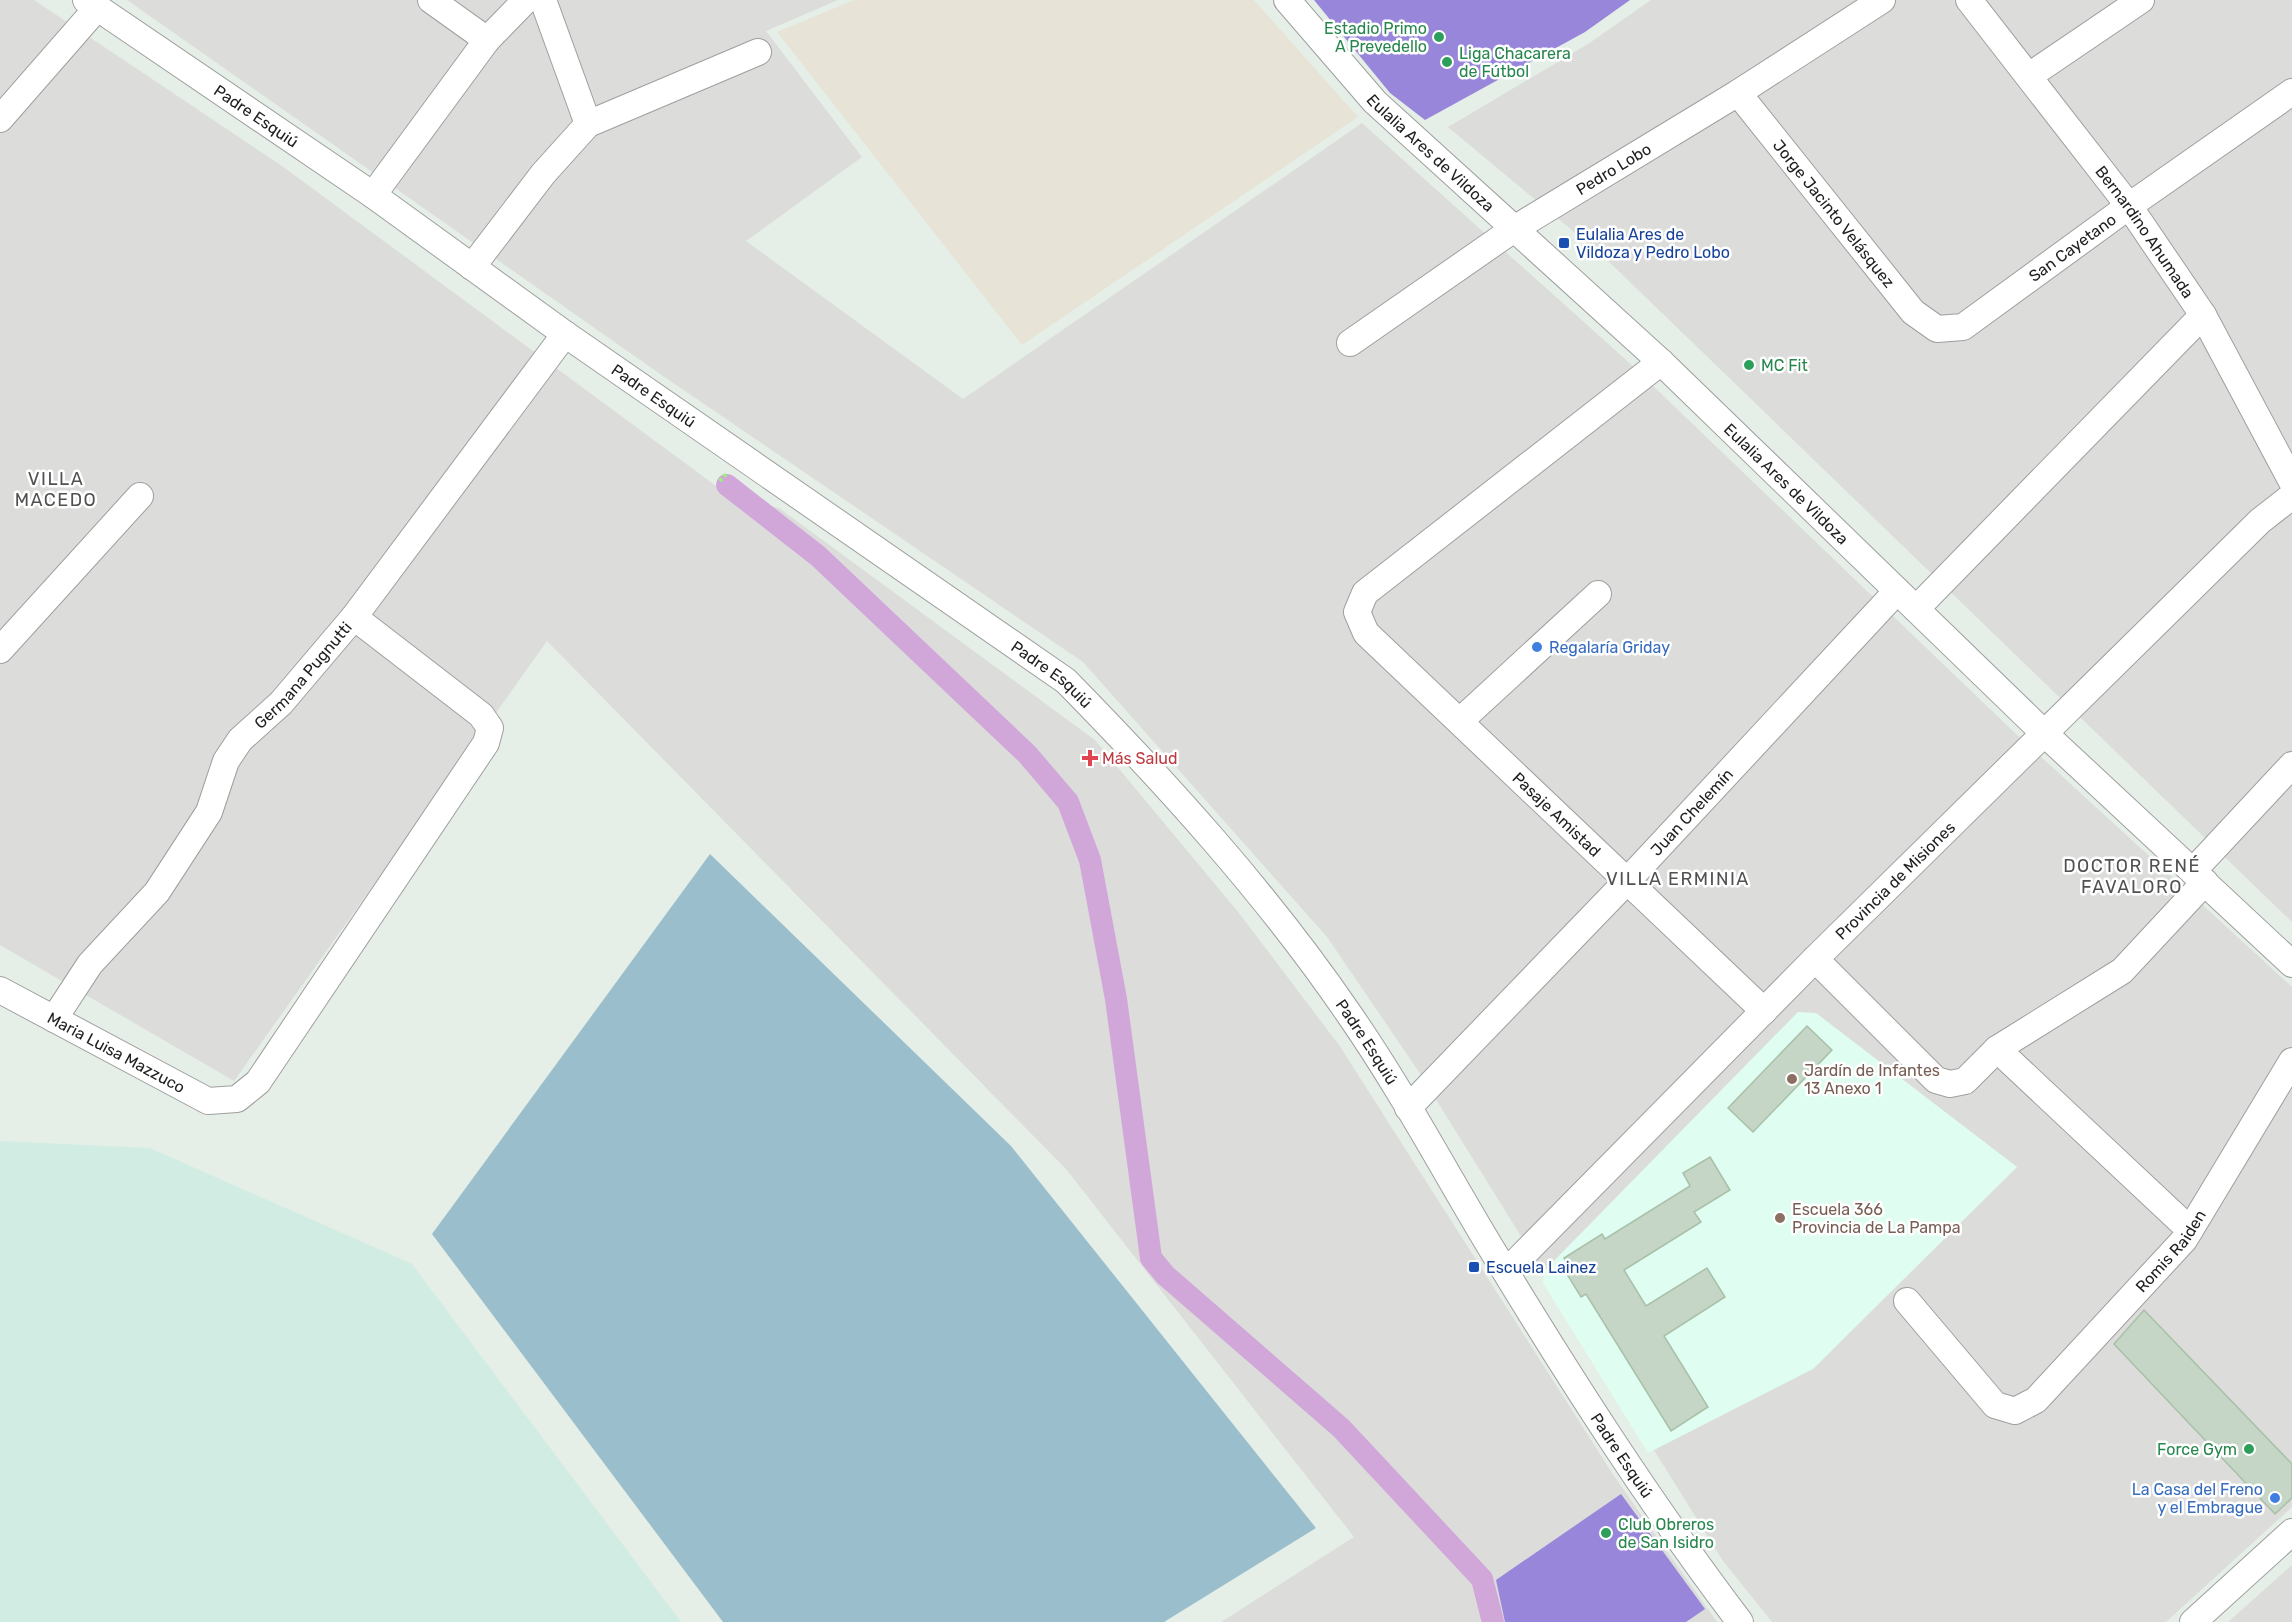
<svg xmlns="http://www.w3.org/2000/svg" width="2292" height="1622" font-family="Rubik,sans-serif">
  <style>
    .residential { fill: #dcdcdb }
    .industrial { fill: #e7e4d7 }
    .education { fill: #dffef1 }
    .farmland { fill: #d1ede3 }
    .forest { fill: #9bbecc }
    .pitch { fill: #9786da }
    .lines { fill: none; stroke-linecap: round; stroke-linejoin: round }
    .canal { stroke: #d1a7da; stroke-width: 22 }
    .building { fill: #c5d5c6; stroke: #a8c0a8; stroke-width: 1.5 }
    .minor-casing { stroke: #9f9f9f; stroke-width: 28 }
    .path { stroke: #99f471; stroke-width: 4; stroke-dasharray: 3 3; stroke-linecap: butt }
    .minor { stroke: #fff; stroke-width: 26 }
    .leisure-dot { fill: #2e9e5b; stroke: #fff; stroke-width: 2 }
    .transit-dot { fill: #1a4fb4; stroke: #fff; stroke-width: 2 }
    .shop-dot { fill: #3f7fe0; stroke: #fff; stroke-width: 2 }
    .health-dot { fill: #e0444e; stroke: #fff; stroke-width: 2 }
    .education-dot { fill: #8d6e63; stroke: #fff; stroke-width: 2 }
    .labels { text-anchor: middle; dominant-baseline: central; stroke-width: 5; stroke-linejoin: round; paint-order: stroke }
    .leisure-label { font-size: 16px; fill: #27864d; stroke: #fff; text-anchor: start }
    .street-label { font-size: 16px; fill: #1e1e1e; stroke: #fff }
    .transit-label { font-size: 16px; fill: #164399; stroke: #fff; text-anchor: start }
    .shop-label { font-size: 16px; fill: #366cbe; stroke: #fff; text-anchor: start }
    .health-label { font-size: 16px; fill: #be3a42; stroke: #fff; text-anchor: start }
    .education-label { font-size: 16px; fill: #785e54; stroke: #fff; text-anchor: start }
    .neighbourhood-label { font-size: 18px; letter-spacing: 1.5px; fill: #515151; stroke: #fff }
  </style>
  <rect width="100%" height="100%" fill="#e5efe7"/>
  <!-- residential -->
  <g class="residential">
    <path d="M0 0H34L282 166 731 497 779 508 1095 740 1239 913 1339 1045 1614 1476 1717 1622H1221L1354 1537 1066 1169 547 641 234 1081 0 945Z"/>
    <path d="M127 0H838L766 31 862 157 746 241 963 399 1362 123 1625 359 2015 733 2292 987V1507L2166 1622H1772L1723 1561 1417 1069 1327 937 1083 662 663 376Z"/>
    <path d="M1651 0H2292V922L1604 257 1448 127 1588 44Z"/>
    <path d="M2292 1565V1622H2228Z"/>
  </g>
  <!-- industrial -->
  <path class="industrial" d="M854 0H1254L1358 117 1022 345 777 32Z"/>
  <!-- education -->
  <path class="education" d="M1798 1012 1816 1013 2017 1167 1813 1369 1648 1453 1543 1283 1545 1270Z"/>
  <!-- farmland -->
  <path class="farmland" d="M0 1141 150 1148 412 1264 681 1622H0Z"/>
  <!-- forest -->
  <path class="forest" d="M710 854 1011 1146 1316 1528 1164 1622H723L432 1234Z"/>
  <!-- pitch -->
  <g class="pitch">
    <path d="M1314 0H1630L1585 32 1425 120 1390 93Z"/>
    <path d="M1621 1494 1705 1609 1686 1622H1505L1496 1580Z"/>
  </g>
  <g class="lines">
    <!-- canal -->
    <path class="canal" d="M727 485 818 556 1027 754 1068 802 1090 860 1116 999 1151 1258 1165 1275 1341 1428 1482 1579 1493 1622"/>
  </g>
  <!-- building -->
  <g class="building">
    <path d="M1807 1026 1832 1050 1753 1132 1728 1108Z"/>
    <path d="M1710 1157 1730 1190 1694 1212 1701 1222 1624 1270 1646 1306 1707 1268 1725 1297 1664 1336 1708 1407 1671 1431 1586 1294 1581 1297 1562 1266 1567 1263 1564 1258 1602 1234 1605 1239 1690 1186 1683 1173Z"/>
    <path d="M2144 1310 2292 1464V1498L2275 1514 2114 1344Z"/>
  </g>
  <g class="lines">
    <defs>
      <g id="minor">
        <path id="s1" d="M86 0 373 195 565 334 1066 681C1167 784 1267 894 1349 1014 1401 1089 1444 1170 1491 1248 1569 1377 1649 1502 1740 1622"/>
        <path d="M431 0 487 40"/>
        <path d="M543 0 588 124"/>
        <path id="s2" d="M1287 0 1375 102 1661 362 2045 734 2292 964"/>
        <path id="s3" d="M1969 0 2129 206 2203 315 2292 482"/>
        <path d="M2029 76 2141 0"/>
        <path id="s4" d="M1738 93 1913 312 1937 329 1963 327 2129 206 2292 92"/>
        <path d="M0 119 97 8"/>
        <path d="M373 195 487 40 526 0"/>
        <path d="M472 267 543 174 588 124 758 52"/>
        <path id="s5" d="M1350 343 1514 229 1738 93 1882 0"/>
        <path id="s6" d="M1661 362 1365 593 1357 612 1366 633 1764 1011"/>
        <path d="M1916 609 2203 315"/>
        <path d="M0 650 140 496"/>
        <path d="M1460 721 1598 594"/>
        <path d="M2193 871 2292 765"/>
        <path d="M1815 959 1936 1080 1950 1084 1965 1081 1997 1049 2122 971 2205 882"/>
        <path id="s7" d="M0 990 208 1101 237 1099 258 1082 486 743 490 728 481 715 354 617"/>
        <path id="s8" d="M54 1019 90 964 157 892 209 812 226 761 240 740 281 703 354 617 565 334"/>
        <path d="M1997 1049 2190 1230"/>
        <path id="s9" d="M1408 1108 1628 880 1897 591"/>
        <path id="s10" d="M1506 1272 1815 959 2260 521 2292 496"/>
        <path id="s11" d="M1907 1301 1995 1405 2015 1411 2036 1400 2184 1240 2292 1061"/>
        <path d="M2193 1622 2292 1532"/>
      </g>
    </defs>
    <!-- minor casing -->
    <use href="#minor" class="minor-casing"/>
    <!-- path -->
    <path class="path" d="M720 481 727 473"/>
    <!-- minor -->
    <use href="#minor" class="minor"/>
  </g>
  <!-- markers -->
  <g class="leisure-dot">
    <circle cx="1439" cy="37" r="6"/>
    <circle cx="1447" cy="62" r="6"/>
    <circle cx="1749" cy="365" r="6"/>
    <circle cx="2249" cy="1449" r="6"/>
    <circle cx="1606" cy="1533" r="6"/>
  </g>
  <g class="transit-dot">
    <rect x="1558" y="237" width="12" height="12" rx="3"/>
    <rect x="1468" y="1261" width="12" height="12" rx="3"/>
  </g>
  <g class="shop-dot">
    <circle cx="1537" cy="647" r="6"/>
    <circle cx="2275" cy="1498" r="6"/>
  </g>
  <path class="health-dot" d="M1087 749h6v6h6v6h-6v6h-6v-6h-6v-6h6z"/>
  <g class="education-dot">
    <circle cx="1792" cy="1079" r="6"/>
    <circle cx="1780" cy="1218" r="6"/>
  </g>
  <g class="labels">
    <!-- leisure labels -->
    <g class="leisure-label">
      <text x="1427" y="28" text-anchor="end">Estadio Primo<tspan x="1427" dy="18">A Prevedello</tspan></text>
      <text x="1459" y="53">Liga Chacarera<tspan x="1459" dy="18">de Fútbol</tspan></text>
      <text x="1761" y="365">MC Fit</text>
      <text x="2237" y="1449" text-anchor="end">Force Gym</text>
      <text x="1618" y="1524">Club Obreros<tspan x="1618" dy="18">de San Isidro</tspan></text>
    </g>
    <!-- street labels -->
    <g class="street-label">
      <text stroke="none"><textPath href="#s1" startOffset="206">Padre Esquiú</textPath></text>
      <text stroke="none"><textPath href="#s2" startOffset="210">Eulalia Ares de Vildoza</textPath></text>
      <text stroke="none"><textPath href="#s5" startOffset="316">Pedro Lobo</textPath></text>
      <text stroke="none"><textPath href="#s4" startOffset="154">Jorge Jacinto Velásquez</textPath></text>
      <text stroke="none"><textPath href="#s3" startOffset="291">Bernardino Ahumada</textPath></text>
      <text stroke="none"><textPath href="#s4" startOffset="471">San Cayetano</textPath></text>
      <text stroke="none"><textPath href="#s1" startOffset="692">Padre Esquiú</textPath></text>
      <text stroke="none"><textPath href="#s2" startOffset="696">Eulalia Ares de Vildoza</textPath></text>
      <text stroke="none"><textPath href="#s8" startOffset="429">Germana Pugnutti</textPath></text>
      <text stroke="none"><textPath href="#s1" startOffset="1178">Padre Esquiú</textPath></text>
      <text stroke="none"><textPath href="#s9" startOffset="410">Juan Chelemín</textPath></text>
      <text stroke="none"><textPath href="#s6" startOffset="682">Pasaje Amistad</textPath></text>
      <text stroke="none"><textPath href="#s10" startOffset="552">Provincia de Misiones</textPath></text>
      <text stroke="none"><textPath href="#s1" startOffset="1664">Padre Esquiú</textPath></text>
      <text stroke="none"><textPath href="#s7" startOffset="132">Maria Luisa Mazzuco</textPath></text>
      <text stroke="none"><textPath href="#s11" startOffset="382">Romis Raiden</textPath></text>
      <text stroke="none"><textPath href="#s1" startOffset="2150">Padre Esquiú</textPath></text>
    </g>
    <!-- transit labels -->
    <g class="transit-label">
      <text x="1576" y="234">Eulalia Ares de<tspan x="1576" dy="18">Vildoza y Pedro Lobo</tspan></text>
      <text x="1486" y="1267">Escuela Lainez</text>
    </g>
    <!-- shop labels -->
    <g class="shop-label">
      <text x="1549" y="647">Regalaría Griday</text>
      <text x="2263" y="1489" text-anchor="end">La Casa del Freno<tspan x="2263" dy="18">y el Embrague</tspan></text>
    </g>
    <!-- health labels -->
    <g class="health-label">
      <text x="1102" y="758">Más Salud</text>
    </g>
    <!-- education labels -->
    <g class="education-label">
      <text x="1804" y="1070">Jardín de Infantes<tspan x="1804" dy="18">13 Anexo 1</tspan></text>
      <text x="1792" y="1209">Escuela 366<tspan x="1792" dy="18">Provincia de La Pampa</tspan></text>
    </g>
    <!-- neighbourhood labels -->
    <g class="neighbourhood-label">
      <text x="56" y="479">VILLA<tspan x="56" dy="21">MACEDO</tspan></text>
      <text x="2132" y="866">DOCTOR RENÉ<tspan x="2132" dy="21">FAVALORO</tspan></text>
      <text x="1678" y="879">VILLA ERMINIA</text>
    </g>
  </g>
</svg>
